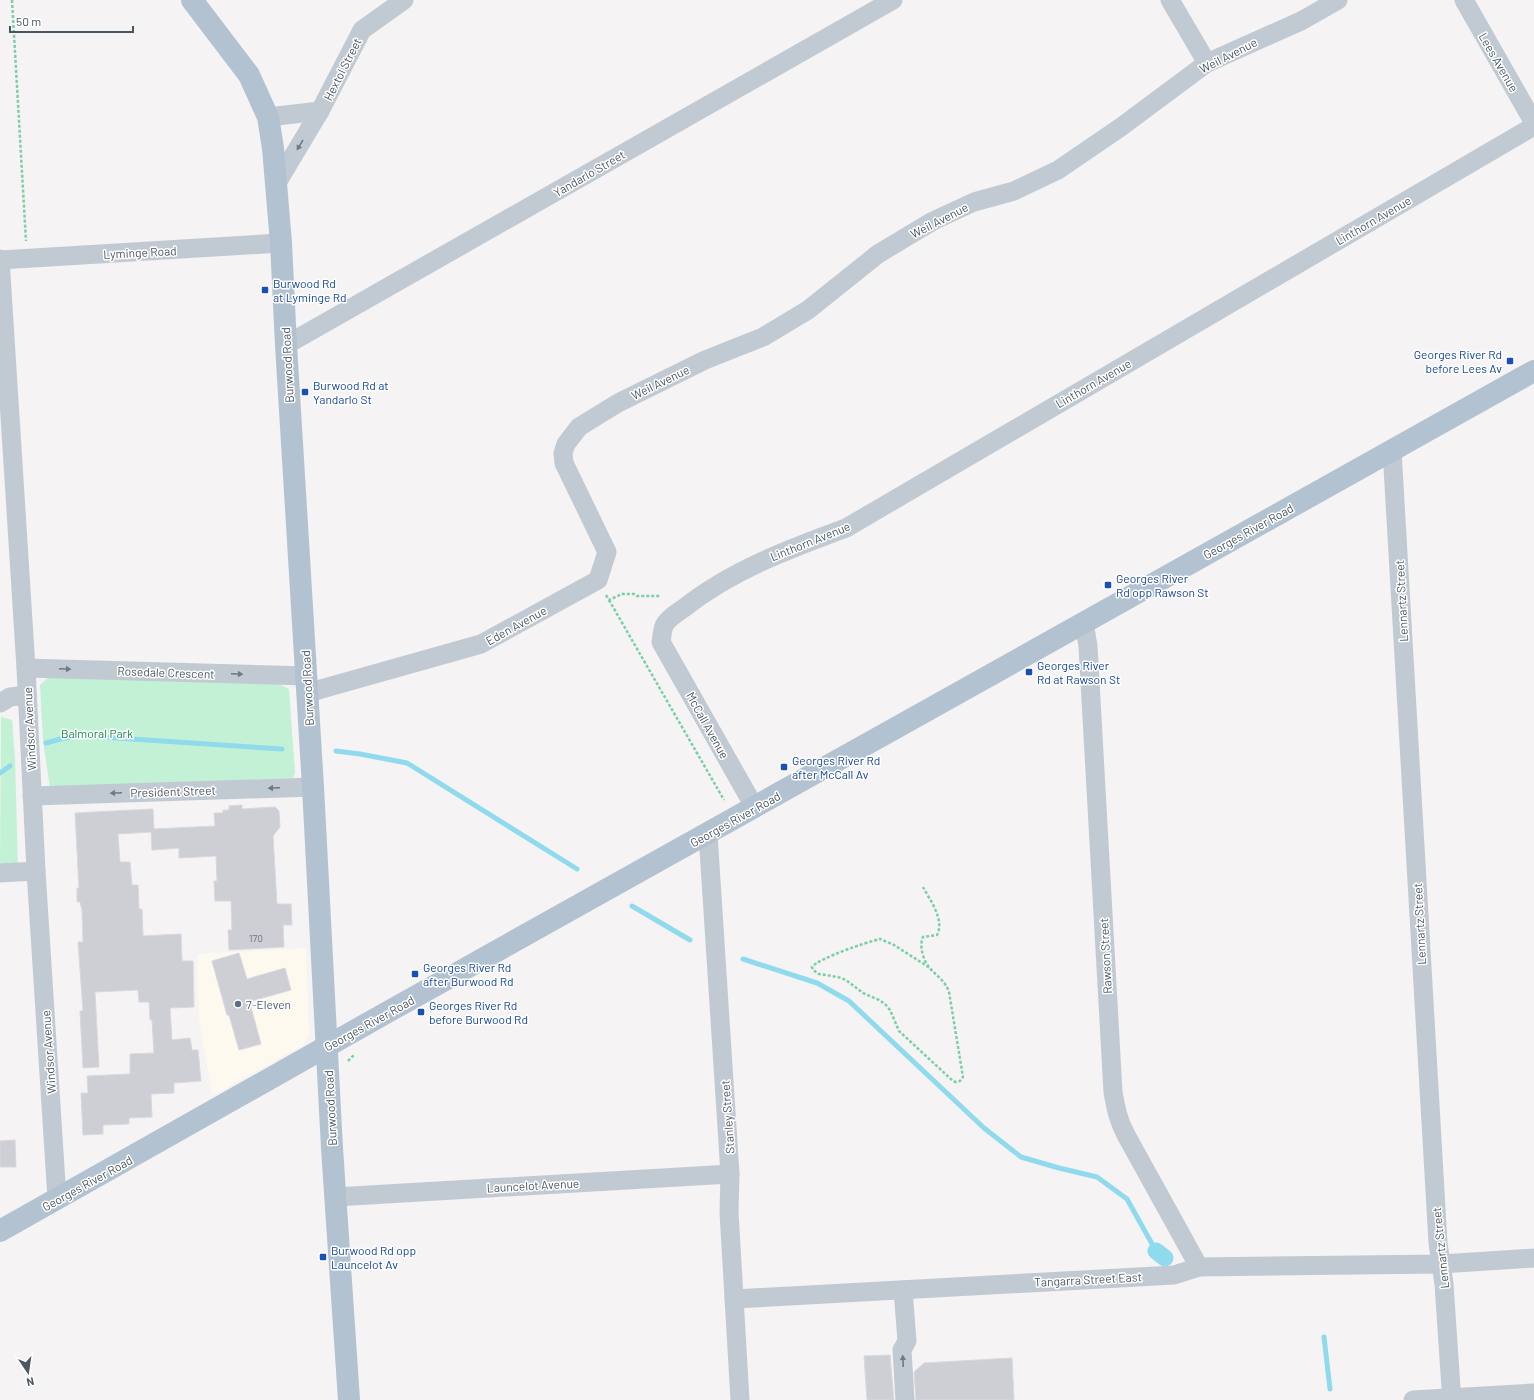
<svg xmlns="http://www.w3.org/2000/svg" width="1534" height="1400" font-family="Barlow,sans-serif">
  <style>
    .commercial { fill: #fdf9ef }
    .green { fill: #c3f1d5 }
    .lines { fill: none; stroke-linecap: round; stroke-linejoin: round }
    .stream { stroke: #90daee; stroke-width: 5 }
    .canal { stroke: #90daee; stroke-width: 17 }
    .building { fill: #cdcfd5; stroke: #d7d9de }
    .path { stroke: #7ad0a6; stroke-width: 2.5; stroke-dasharray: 3 2; stroke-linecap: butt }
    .minor { stroke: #c1cad2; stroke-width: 19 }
    .major { stroke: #b3c2d1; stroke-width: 22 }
    .oneway { fill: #6e7983 }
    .transit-dot { fill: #1a4fb4; stroke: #fff; stroke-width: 1.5 }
    .service-dot { fill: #5c6f8a; stroke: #fff; stroke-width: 1.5 }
    .labels { text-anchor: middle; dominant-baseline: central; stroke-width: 3; stroke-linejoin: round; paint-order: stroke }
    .number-label { font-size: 10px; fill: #6b747e }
    .street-label { font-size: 12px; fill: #4a5661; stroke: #fff }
    .transit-label { font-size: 12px; fill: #164399; stroke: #fff; text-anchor: start }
    .park-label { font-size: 12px; fill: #17864f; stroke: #fff }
    .service-label { font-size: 12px; fill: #4e5e75; stroke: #fff; text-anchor: start }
  </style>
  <rect width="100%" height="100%" fill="#f5f3f3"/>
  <!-- commercial -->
  <path class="commercial" d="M306 948 309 1036 303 1045 212 1096 199 1017 197 954Z"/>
  <!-- green -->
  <g class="green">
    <path d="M49 677 279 684 289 689 295 773 293 778 50 788 43 741 40 685Z"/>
    <path d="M1 717 12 720 15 758 18 868 0 869Z"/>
  </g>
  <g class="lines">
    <!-- stream -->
    <g class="stream">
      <path d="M46 743 64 738 87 736 282 749"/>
      <path d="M336 751 360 754 407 763 577 869"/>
      <path d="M0 773 10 766"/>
      <path d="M632 906 690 940"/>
      <path d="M743 959 817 983 849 1001 984 1128 1021 1157 1059 1168 1097 1177 1127 1199 1156 1251"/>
      <path d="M1324 1337 1330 1389"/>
    </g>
    <!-- canal -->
    <path class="canal" d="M1156 1251 1165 1258"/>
  </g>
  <!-- building -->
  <g class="building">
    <path d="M242 805V809L275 807 279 811 280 827 273 836 277 904H291L292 925H283L284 947 229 950 228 930H232L231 901H215L214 881H217L216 856 179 858V848L152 850 151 832 118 834 120 862H130L132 885H138L139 909H142L143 936 181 934 182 961H193L194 1007 170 1008 172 1040 190 1038 192 1050H198L201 1081 174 1083V1093L151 1094 152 1117 129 1118V1124L103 1125V1134L83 1135 81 1093H88L87 1076 130 1074V1054L154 1053 152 1020H150L149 1002H139L138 990 95 992 99 1067 83 1068 80 1011H83L78 942H83L82 910 80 902H77V888H79L75 813 153 809 154 829 215 826 214 813H223V810H229V806Z"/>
    <path d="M239 953 247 979 285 968 291 990 252 1001 254 1007H251L261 1044 239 1050 229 1015H227L212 961Z"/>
    <path d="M15 1140 16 1167H0V1141Z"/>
    <path d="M890 1355 894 1400H867L864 1356Z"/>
    <path d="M1012 1358 1014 1400H916L914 1372 924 1363Z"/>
  </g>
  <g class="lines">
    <!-- path -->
    <g class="path">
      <path d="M12 0 26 241"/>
      <path d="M606 595 609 600 622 594H634L637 596H660"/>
      <path d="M609 600 724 800"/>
      <path d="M923 887C930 900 945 920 937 935L923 937C919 945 923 960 929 967 936 976 945 980 949 992L963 1077 960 1081 956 1082 953 1081 899 1031 890 1010 885 1004 879 1000 863 993 846 980 838 977 819 974 813 970 812 967C819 958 867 942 880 939L894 945 930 968"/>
      <path d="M348 1061 355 1054"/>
    </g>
    <!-- minor -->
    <g class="minor">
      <path d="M1170 0 1207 63"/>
      <path d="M1464 0 1534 123"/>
      <path d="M268 117 320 111"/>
      <path d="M277 183 320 111 362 30 404 0"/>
      <path d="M0 259 26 668 36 871 57 1199"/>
      <path d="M0 260 281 243"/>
      <path d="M286 345 893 0"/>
      <path d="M1392 450 1438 1243 1444 1284 1451 1388 1453 1398 1455 1400"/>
      <path d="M1084 623 1088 646 1113 1092C1116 1109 1118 1120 1126 1135L1199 1267"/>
      <path d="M26 668 306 676"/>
      <path d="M307 693 481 644 598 580 607 552 564 463 563 453 566 444 579 427 618 403 705 360 763 337 808 310 878 254 933 221 974 202 1014 191 1058 170 1121 127 1207 63 1301 21 1338 0"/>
      <path d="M0 703 10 697 27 695"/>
      <path d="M32 796 313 787"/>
      <path d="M755 808 661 642C662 637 662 631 664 626 667 619 677 613 684 608 732 570 789 549 846 528L1534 126"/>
      <path d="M708 834 730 1174 729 1212 740 1400"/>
      <path d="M0 873 36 871"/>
      <path d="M335 1197 730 1174"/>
      <path d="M903 1290 907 1341 902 1350 905 1400"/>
      <path d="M734 1299 1174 1275 1199 1267 1441 1264 1534 1258"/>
      <path d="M1413 1400 1534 1393"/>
    </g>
    <!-- major -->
    <g class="major">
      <path d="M192 0 249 75 268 117 273 148 281 243 286 345 313 787 332 1148 349 1400"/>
      <path d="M0 1231 393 1009 1534 371"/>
    </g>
  </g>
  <!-- one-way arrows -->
  <defs><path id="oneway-solid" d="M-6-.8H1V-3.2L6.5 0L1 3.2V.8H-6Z"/></defs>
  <g class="oneway">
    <use href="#oneway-solid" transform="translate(300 145) rotate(121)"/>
    <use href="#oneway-solid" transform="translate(65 669) rotate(2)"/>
    <use href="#oneway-solid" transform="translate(237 674) rotate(2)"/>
    <use href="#oneway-solid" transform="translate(274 788) rotate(178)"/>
    <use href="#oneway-solid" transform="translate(116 793) rotate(178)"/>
    <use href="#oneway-solid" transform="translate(903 1361) rotate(-93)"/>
  </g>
  <!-- markers -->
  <g class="transit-dot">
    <rect x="261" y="286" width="8" height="8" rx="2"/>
    <rect x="1506" y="357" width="8" height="8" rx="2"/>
    <rect x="301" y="388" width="8" height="8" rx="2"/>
    <rect x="1104" y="581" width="8" height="8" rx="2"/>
    <rect x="1025" y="668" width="8" height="8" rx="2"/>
    <rect x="780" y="763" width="8" height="8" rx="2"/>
    <rect x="411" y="970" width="8" height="8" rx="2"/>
    <rect x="417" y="1008" width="8" height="8" rx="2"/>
    <rect x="319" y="1253" width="8" height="8" rx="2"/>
  </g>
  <circle class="service-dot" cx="238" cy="1004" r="4"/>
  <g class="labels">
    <!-- number labels -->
    <g class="number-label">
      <text x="256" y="938">170</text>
    </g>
    <!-- street labels -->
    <g class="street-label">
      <text transform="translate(1228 55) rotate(-27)">Weil Avenue</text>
      <text transform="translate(1499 62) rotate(60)">Lees Avenue</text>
      <text transform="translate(342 69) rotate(-63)">Hextol Street</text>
      <text transform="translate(589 173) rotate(-30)">Yandarlo Street</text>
      <text transform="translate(939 220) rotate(-27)">Weil Avenue</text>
      <text transform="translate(1373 220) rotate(-30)">Linthorn Avenue</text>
      <text transform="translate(140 252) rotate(-3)">Lyminge Road</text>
      <text transform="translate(287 365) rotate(-93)">Burwood Road</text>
      <text transform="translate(660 382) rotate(-26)">Weil Avenue</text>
      <text transform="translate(1093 383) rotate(-30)">Linthorn Avenue</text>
      <text transform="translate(1248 531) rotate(-29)">Georges River Road</text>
      <text transform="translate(810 541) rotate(-22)">Linthorn Avenue</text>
      <text transform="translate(1401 601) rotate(-93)">Lennartz Street</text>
      <text transform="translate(516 625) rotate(-29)">Eden Avenue</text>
      <text transform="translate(166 672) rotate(2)">Rosedale Crescent</text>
      <text transform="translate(307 688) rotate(-93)">Burwood Road</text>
      <text transform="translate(708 725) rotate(61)">McCall Avenue</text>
      <text transform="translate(29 729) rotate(-93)">Windsor Avenue</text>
      <text transform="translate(173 791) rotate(-2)">President Street</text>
      <text transform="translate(735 819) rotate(-29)">Georges River Road</text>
      <text transform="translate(1419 924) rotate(-93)">Lennartz Street</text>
      <text transform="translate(1105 956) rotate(-93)">Rawson Street</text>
      <text transform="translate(369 1023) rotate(-29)">Georges River Road</text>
      <text transform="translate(48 1052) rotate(-94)">Windsor Avenue</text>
      <text transform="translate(330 1108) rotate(-93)">Burwood Road</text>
      <text transform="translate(727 1117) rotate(-94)">Stanley Street</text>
      <text transform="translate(87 1183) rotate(-29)">Georges River Road</text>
      <text transform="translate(533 1185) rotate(-3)">Launcelot Avenue</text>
      <text transform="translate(1440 1248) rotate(-96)">Lennartz Street</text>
      <text transform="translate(1088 1279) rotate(-3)">Tangarra Street East</text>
    </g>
    <!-- transit labels -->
    <g class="transit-label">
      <text x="273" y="283">Burwood Rd<tspan x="273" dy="14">at Lyminge Rd</tspan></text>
      <text x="1502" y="354" text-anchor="end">Georges River Rd<tspan x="1502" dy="14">before Lees Av</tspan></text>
      <text x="313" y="385">Burwood Rd at<tspan x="313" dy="14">Yandarlo St</tspan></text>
      <text x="1116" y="578">Georges River<tspan x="1116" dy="14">Rd opp Rawson St</tspan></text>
      <text x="1037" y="665">Georges River<tspan x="1037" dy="14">Rd at Rawson St</tspan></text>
      <text x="792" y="760">Georges River Rd<tspan x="792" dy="14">after McCall Av</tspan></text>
      <text x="423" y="967">Georges River Rd<tspan x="423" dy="14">after Burwood Rd</tspan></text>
      <text x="429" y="1005">Georges River Rd<tspan x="429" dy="14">before Burwood Rd</tspan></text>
      <text x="331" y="1250">Burwood Rd opp<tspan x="331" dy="14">Launcelot Av</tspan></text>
    </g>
    <!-- park labels -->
    <g class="park-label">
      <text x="97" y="733">Balmoral Park</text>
    </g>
    <!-- service labels -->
    <g class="service-label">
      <text x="246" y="1004">7-Eleven</text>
    </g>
  </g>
  <!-- north arrow -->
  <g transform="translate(28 1372) rotate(167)" stroke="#ffffff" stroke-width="3" paint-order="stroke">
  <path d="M0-3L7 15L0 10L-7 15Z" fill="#4a5661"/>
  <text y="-6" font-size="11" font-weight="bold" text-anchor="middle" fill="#4a5661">N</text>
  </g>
  <!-- scale -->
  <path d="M10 26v6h123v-6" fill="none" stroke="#4a5661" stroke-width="2"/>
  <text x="16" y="26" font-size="12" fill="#4a5661" stroke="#ffffff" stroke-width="3" paint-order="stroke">50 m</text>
</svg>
